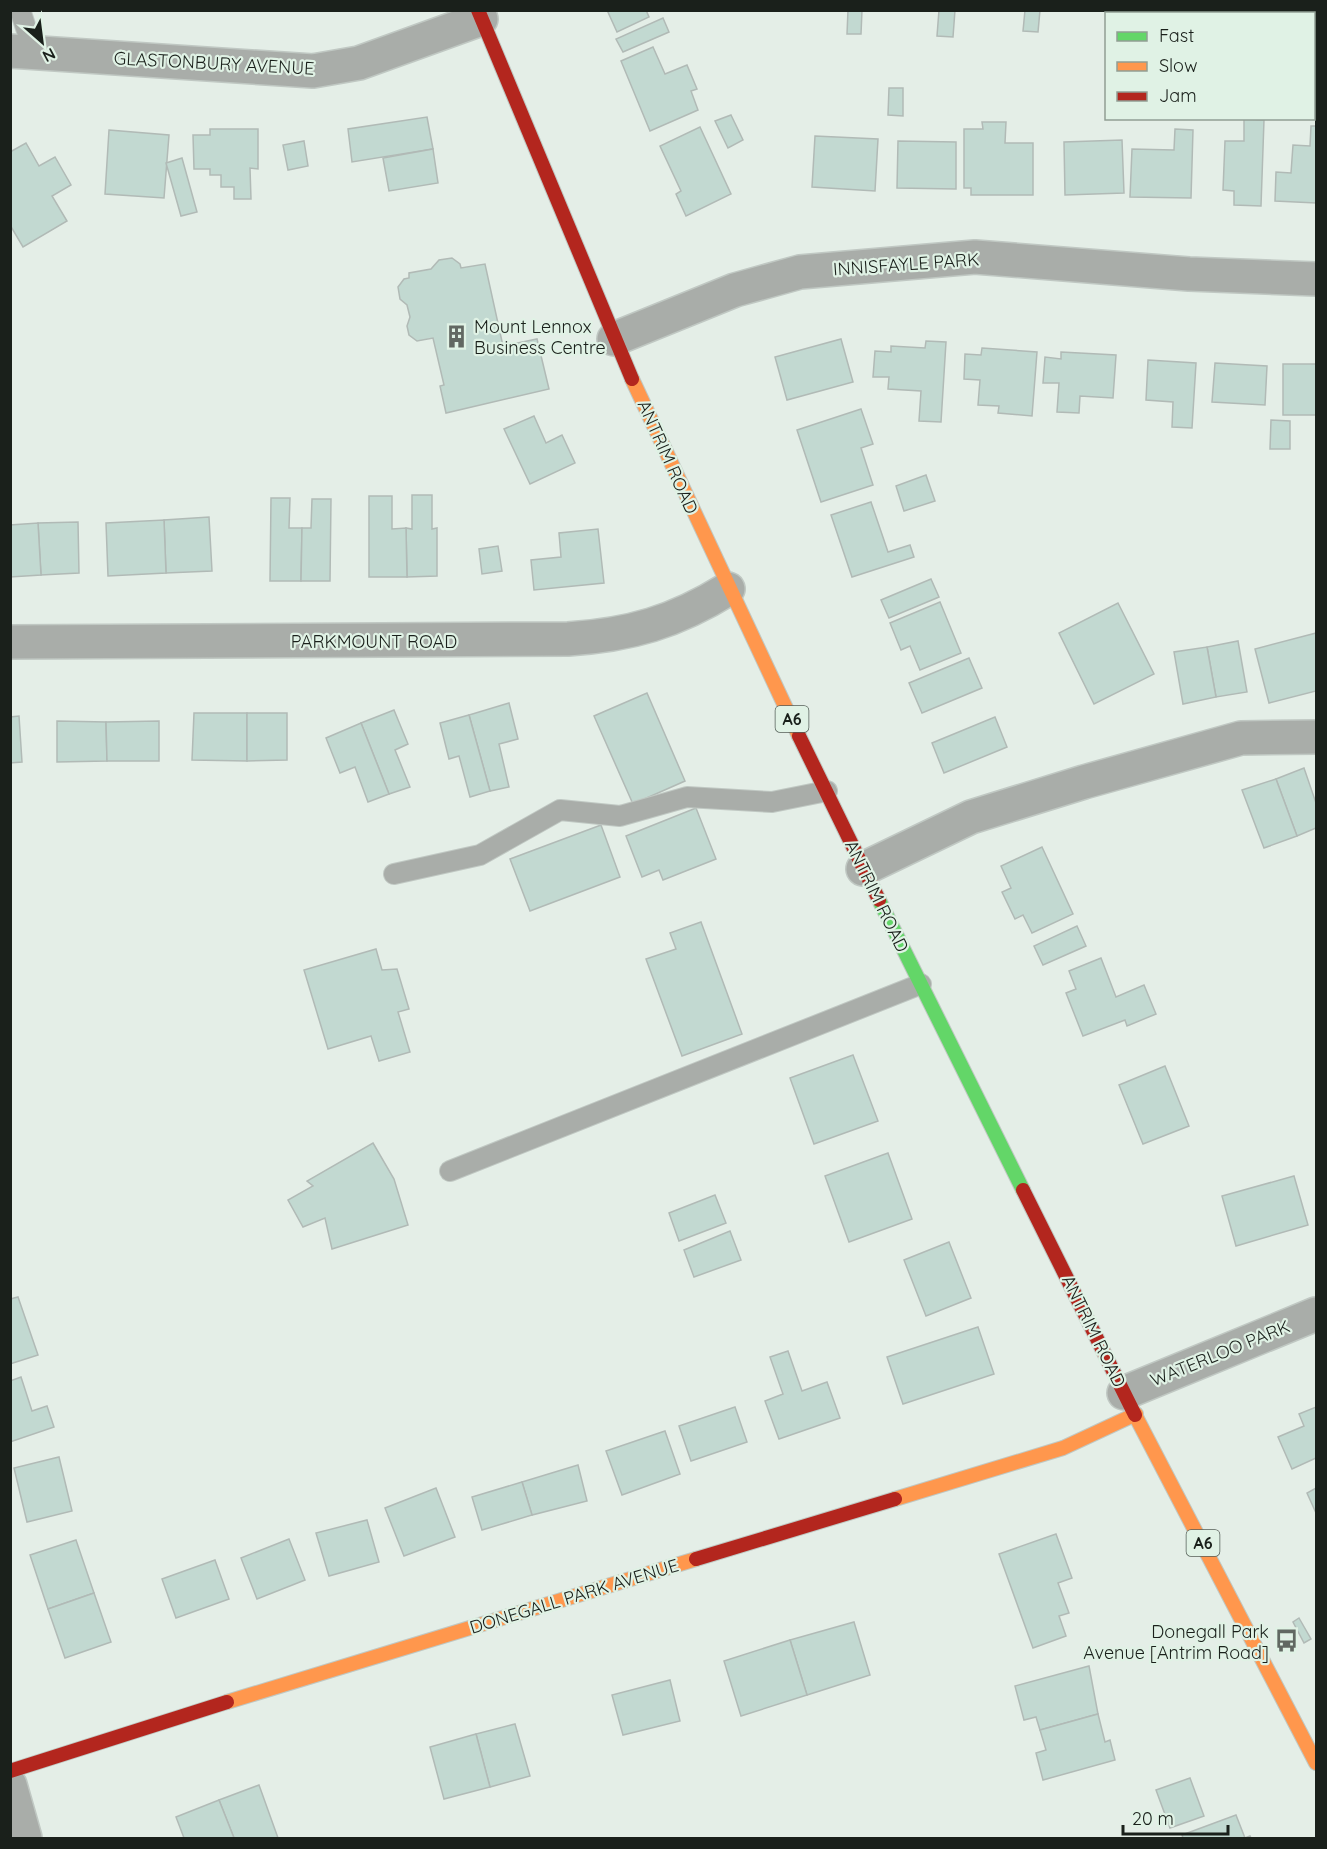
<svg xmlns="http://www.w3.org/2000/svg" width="1327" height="1849" font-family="Quicksand,sans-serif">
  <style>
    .building { fill: #c2d9d1; stroke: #b1bab6; stroke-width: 1.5 }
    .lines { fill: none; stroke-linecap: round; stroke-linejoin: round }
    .lane-casing { stroke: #c0c8c3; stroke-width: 22 }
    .street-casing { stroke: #c0c8c3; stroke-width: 36 }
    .fast-casing { stroke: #c0c8c3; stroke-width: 16 }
    .slow-casing { stroke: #c0c8c3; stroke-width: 16 }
    .jam-casing { stroke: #c0c8c3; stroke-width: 16 }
    .lane { stroke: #a9ada9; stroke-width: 20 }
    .street { stroke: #a9ada9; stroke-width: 33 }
    .fast { stroke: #63d668; stroke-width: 14 }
    .slow { stroke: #ff974d; stroke-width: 14 }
    .jam { stroke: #b3261e; stroke-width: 14 }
    .labels { text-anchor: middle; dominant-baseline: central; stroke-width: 4.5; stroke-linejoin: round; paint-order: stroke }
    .shield { fill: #e0f2e5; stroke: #555f58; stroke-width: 1.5 }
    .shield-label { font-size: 16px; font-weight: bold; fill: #1a201b }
    .street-label { font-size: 18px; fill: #1a201b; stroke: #e0f2e5 }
    .poi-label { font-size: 18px; fill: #1a201b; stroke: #e0f2e5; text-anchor: start }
  </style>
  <rect width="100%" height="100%" fill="#e4eee7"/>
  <!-- building -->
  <g class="building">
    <path d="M607 10H646L649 17 617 32Z"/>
    <path d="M848 10H862L861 34H847Z"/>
    <path d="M939 10H955L953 37 937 36Z"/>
    <path d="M1025 10H1040L1038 32 1023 31Z"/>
    <path d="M663 18 669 32 623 52 616 39Z"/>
    <path d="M653 47 665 74 687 65 697 89 691 91 698 110 650 131 621 61Z"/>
    <path d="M889 88H903V116L888 115Z"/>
    <path d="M731 115 743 140 728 148 715 121Z"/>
    <path d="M427 117 433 149 352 162 348 129Z"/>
    <path d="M1244 119 1264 120 1261 206 1234 205V191L1223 190 1225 141H1244Z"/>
    <path d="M982 122H1006L1005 143H1033V195H971V188H964V129H983Z"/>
    <path d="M1311 126H1316V203L1275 201 1276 172 1291 173 1293 145 1310 146Z"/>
    <path d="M700 127 731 194 686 216 676 194 681 191 660 146Z"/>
    <path d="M210 129H258V169L250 168 251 199H234V187H221V175H210V169H194L193 135H210Z"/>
    <path d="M1175 129 1193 130 1191 198 1130 197 1132 149 1174 150Z"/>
    <path d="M109 130 169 135 164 198 105 194Z"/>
    <path d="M815 136 878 139 875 191 812 187Z"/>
    <path d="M1122 140 1124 193 1065 195 1064 142Z"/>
    <path d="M304 141 308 166 288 170 283 145Z"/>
    <path d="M898 141 956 142V189L897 188Z"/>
    <path d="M26 143 39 166 55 157 71 185 52 196 67 221 23 247 10 225V152Z"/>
    <path d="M433 149 438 183 389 191 383 158Z"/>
    <path d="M182 158 197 212 181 216 166 163Z"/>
    <path d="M452 258 460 264 461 268 485 264 503 346 537 339 549 389 446 413 440 386 444 385 433 338 417 341 409 335 407 326 410 317 407 305 400 299 398 287 404 279 409 278V273L431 269 439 260Z"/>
    <path d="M841 339 853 382 787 400 775 357Z"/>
    <path d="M926 341 946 342 941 422 919 421 921 391 888 389 889 377H873L875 351 891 352V346L925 348Z"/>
    <path d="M982 348 1037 352 1032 416 998 413 999 406 978 405 980 380 964 379 965 354 981 355Z"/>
    <path d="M1061 352 1116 355 1113 398 1080 396 1079 413 1057 412 1059 383H1043L1045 357 1061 359Z"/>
    <path d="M1148 360 1196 363 1192 428 1172 427 1173 402 1146 400Z"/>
    <path d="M1215 363 1267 366 1265 405 1212 402Z"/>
    <rect x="1283" y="364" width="33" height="51"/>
    <path d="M861 409 873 444 861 448 873 485 821 502 797 430Z"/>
    <path d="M534 416 546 443 562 435 575 463 530 484 504 429Z"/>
    <path d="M1271 420 1290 421V449H1270Z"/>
    <path d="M926 475 935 501 904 511 896 486Z"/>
    <path d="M412 495H432V529L437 528V576L407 577 406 528 412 529Z"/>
    <path d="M369 496H392V529L406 528 407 577H369Z"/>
    <path d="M271 498H290L289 528H302L301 581H270Z"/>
    <path d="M312 499H331L330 581H301L302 528H311Z"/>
    <path d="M871 502 888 552 910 545 914 557 852 577 831 515Z"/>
    <path d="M209 517 212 571 166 573 164 520Z"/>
    <path d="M164 520 166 573 108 576 106 523Z"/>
    <path d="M78 522 79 573 41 575 38 523Z"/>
    <path d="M38 523 41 575 10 577V525Z"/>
    <path d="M598 529 604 583 534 590 531 560 561 557 559 533Z"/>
    <path d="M498 546 502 571 482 574 479 549Z"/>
    <path d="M931 579 939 597 889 618 881 600Z"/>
    <path d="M940 602 961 653 920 670 910 646 901 650 890 623Z"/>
    <path d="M1118 603 1154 674 1094 704 1059 633Z"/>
    <path d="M1316 633V691L1269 703 1255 649Z"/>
    <path d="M1238 641 1247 692 1216 697 1207 647Z"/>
    <path d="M1207 647 1216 697 1183 704 1174 652Z"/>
    <path d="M969 658 982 688 922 713 909 683Z"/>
    <path d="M647 693 685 781 633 804 594 716Z"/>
    <path d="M509 703 518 739 499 744 509 787 490 791 469 715Z"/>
    <path d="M394 710 408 744 395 750 410 787 389 794 361 723Z"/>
    <path d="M194 713H247V761L192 760Z"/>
    <path d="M247 713H287V760L247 761Z"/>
    <path d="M469 715 490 791 470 797 459 756 449 759 440 723Z"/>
    <path d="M19 716 22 762 10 763V717Z"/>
    <path d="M995 717 1007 747 944 773 932 743Z"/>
    <path d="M57 721 106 722 107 761 57 762Z"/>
    <path d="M159 721V761H107L106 722Z"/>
    <path d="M361 723 389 794 368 802 355 767 340 773 326 738Z"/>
    <path d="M1304 768 1316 803V828L1297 836 1276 779Z"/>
    <path d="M1276 779 1297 836 1264 848 1242 790Z"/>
    <path d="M696 808 716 859 663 880 659 870 642 877 626 836Z"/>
    <path d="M601 825 620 877 530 911 510 859Z"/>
    <path d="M1042 847 1073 914 1032 933 1023 915 1015 919 1002 892 1011 888 1001 866Z"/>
    <path d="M701 922 742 1034 682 1056 646 959 676 949 670 933Z"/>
    <path d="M1077 926 1086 946 1043 965 1034 946Z"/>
    <path d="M376 949 382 970 397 969 409 1009 398 1012 410 1052 379 1061 371 1036 328 1049 304 970Z"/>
    <path d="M1101 958 1116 997 1144 985 1156 1014 1127 1026 1125 1020 1083 1036 1066 993 1076 989 1069 971Z"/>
    <path d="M853 1055 878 1121 814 1144 790 1078Z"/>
    <path d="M1165 1066 1189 1126 1143 1144 1119 1085Z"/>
    <path d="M373 1143 394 1179 408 1225 332 1249 325 1218 303 1227 288 1200 313 1186 307 1181Z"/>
    <path d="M888 1153 912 1219 849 1242 825 1176Z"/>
    <path d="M1294 1176 1308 1225 1236 1246 1222 1196Z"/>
    <path d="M715 1195 726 1223 679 1241 669 1213Z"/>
    <path d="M730 1231 741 1260 694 1277 684 1250Z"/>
    <path d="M949 1242 971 1298 926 1316 904 1260Z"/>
    <path d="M18 1297 38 1355 10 1364V1299Z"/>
    <path d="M978 1327 994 1374 903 1404 887 1357Z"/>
    <path d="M788 1351 802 1391 827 1382 840 1418 779 1439 765 1401 783 1394 770 1357Z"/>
    <path d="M21 1377 32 1411 47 1406 54 1427 10 1442V1381Z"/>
    <path d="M735 1407 747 1442 691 1461 679 1426Z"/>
    <path d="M1316 1407V1458L1292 1469 1278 1437 1304 1426 1299 1414Z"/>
    <path d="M665 1431 680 1474 622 1495 606 1451Z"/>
    <path d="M59 1457 72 1511 27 1522 14 1468Z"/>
    <path d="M578 1465 587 1501 532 1515 522 1482Z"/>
    <path d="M522 1482 532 1515 482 1530 472 1497Z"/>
    <path d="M436 1488 455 1537 404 1556 385 1508Z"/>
    <path d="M1316 1488V1513L1307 1493Z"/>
    <path d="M367 1520 379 1562 329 1576 316 1533Z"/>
    <path d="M1056 1534 1072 1578 1058 1583 1069 1613 1059 1616 1066 1636 1033 1648 999 1554Z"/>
    <path d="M289 1539 305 1580 257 1599 241 1558Z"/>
    <path d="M76 1540 94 1593 48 1609 30 1555Z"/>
    <path d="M215 1560 229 1599 176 1618 162 1579Z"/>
    <path d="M94 1593 111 1642 65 1658 48 1609Z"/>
    <path d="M1299 1618 1311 1639 1304 1643 1293 1622Z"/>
    <path d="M854 1622 870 1675 807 1695 790 1640Z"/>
    <path d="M790 1640 807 1695 741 1716 724 1661Z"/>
    <path d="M1089 1666 1098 1714 1040 1730 1036 1717 1024 1720 1015 1686Z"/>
    <path d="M670 1680 680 1721 623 1735 612 1695Z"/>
    <path d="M1098 1714 1105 1742 1110 1740 1115 1760 1043 1780 1036 1753 1046 1750 1040 1730Z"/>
    <path d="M515 1724 530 1776 490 1787 476 1734Z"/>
    <path d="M476 1734 490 1787 444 1799 430 1747Z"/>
    <path d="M1190 1778 1204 1816 1170 1828 1156 1790Z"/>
    <path d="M259 1785 278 1838H234L219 1800Z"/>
    <path d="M219 1800 234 1838H184L176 1817Z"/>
    <path d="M1236 1815 1245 1838 1250 1836 1251 1838H1183L1182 1835Z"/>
  </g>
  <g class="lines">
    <defs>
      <g id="lane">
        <path d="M20 10 34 52"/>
        <path d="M394 874 480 855 560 810 620 816 687 797 772 802 827 791"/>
        <path d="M450 1171 921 984"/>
      </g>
      <g id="street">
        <path d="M10 51 313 71 359 63 481 19"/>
        <path d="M614 339 735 290 800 272 975 257 1189 274 1316 279"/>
        <path d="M10 642 568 639C630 635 675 622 728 589"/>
        <path d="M863 869 971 817 1084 782 1241 738 1316 737"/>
        <path d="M1124 1393 1316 1314"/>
        <path d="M10 1785 25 1838"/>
      </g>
      <path id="fast" d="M879 900 1023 1190"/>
      <g id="slow">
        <path d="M632 379 799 736"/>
        <path d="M1135 1415 1316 1763"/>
        <path d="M895 1499 1063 1448 1136 1414"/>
        <path d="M227 1702 696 1559"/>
      </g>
      <g id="jam">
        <path d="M478 10 632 379"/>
        <path d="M799 736 879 900"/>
        <path d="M1023 1190 1135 1415"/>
        <path d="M696 1559 895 1499"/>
        <path d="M10 1771 227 1702"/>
      </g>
    </defs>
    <!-- lane casing -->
    <use href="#lane" class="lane-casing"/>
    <!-- street casing -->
    <use href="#street" class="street-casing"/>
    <!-- fast casing -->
    <use href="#fast" class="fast-casing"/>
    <!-- slow casing -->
    <use href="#slow" class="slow-casing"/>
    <!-- jam casing -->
    <use href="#jam" class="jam-casing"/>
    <!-- lane -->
    <use href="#lane" class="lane"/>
    <!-- street -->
    <use href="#street" class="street"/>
    <!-- fast -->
    <use href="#fast" class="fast"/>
    <!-- slow -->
    <use href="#slow" class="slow"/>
    <!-- jam -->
    <use href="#jam" class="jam"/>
  </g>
  <!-- icons -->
  <defs>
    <symbol id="building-bare" viewBox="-9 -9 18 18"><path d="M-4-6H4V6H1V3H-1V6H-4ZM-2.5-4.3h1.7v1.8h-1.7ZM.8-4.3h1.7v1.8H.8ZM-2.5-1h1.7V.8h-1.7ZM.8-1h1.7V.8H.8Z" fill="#616862" stroke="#e0f2e5" stroke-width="2.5" paint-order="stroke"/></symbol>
    <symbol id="bus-bare" viewBox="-9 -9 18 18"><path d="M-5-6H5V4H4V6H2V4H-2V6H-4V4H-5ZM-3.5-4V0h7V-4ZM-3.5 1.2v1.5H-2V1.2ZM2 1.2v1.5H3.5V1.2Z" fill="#616862" stroke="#e0f2e5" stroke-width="2.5" paint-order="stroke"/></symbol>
  </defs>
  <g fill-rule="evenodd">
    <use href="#building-bare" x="440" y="320" width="33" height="33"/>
    <use href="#bus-bare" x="1270" y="1624" width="33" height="33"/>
  </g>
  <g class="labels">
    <!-- shield labels -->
    <g class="shield">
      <rect x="775.5" y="706" width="33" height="26" rx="4.5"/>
      <rect x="1186.5" y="1530" width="33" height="26" rx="4.5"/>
    </g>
    <g class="shield-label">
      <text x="792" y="719">A6</text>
      <text x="1203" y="1543">A6</text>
    </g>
    <!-- street labels -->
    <g class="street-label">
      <text transform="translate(214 63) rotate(3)">GLASTONBURY AVENUE</text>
      <text transform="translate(906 264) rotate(-4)">INNISFAYLE PARK</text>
      <text transform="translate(668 457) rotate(66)">ANTRIM ROAD</text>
      <text x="374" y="641">PARKMOUNT ROAD</text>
      <text transform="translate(877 896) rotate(64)">ANTRIM ROAD</text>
      <text transform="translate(1094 1331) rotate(64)">ANTRIM ROAD</text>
      <text transform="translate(1220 1353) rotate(-22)">WATERLOO PARK</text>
      <text transform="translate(574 1596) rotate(-17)">DONEGALL PARK AVENUE</text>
    </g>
    <!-- poi labels -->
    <g class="poi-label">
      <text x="474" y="326">Mount Lennox<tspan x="474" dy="21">Business Centre</tspan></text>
      <text x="1269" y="1631" text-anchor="end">Donegall Park<tspan x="1269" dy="21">Avenue [Antrim Road]</tspan></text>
    </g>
  </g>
  <!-- border -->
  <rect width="1327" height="1849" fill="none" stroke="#1a201b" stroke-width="24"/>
  <!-- legend -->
  <rect x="1105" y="12" width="210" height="108" fill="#e0f2e5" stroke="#919e94" stroke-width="1.5"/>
  <rect x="1117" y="32" width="30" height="9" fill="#63d668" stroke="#919e94" stroke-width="1.5"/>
  <text x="1159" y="42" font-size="18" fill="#1a201b">Fast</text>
  <rect x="1117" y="62" width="30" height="9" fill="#ff974d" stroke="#919e94" stroke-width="1.5"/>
  <text x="1159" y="72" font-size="18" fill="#1a201b">Slow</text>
  <rect x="1117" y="92" width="30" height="9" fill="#b3261e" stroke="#919e94" stroke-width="1.5"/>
  <text x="1159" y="102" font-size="18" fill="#1a201b">Jam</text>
  <!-- north arrow -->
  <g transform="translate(42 42) rotate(152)" stroke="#e0f2e5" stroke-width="4.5" paint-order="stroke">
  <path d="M0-4.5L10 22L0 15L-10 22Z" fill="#1a201b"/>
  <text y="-9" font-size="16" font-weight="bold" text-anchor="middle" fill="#1a201b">N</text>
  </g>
  <!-- scale -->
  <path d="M1123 1825v9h105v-9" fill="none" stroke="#1a201b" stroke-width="3"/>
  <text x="1132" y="1825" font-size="18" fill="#1a201b" stroke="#e0f2e5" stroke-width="4.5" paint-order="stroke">20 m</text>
</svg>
